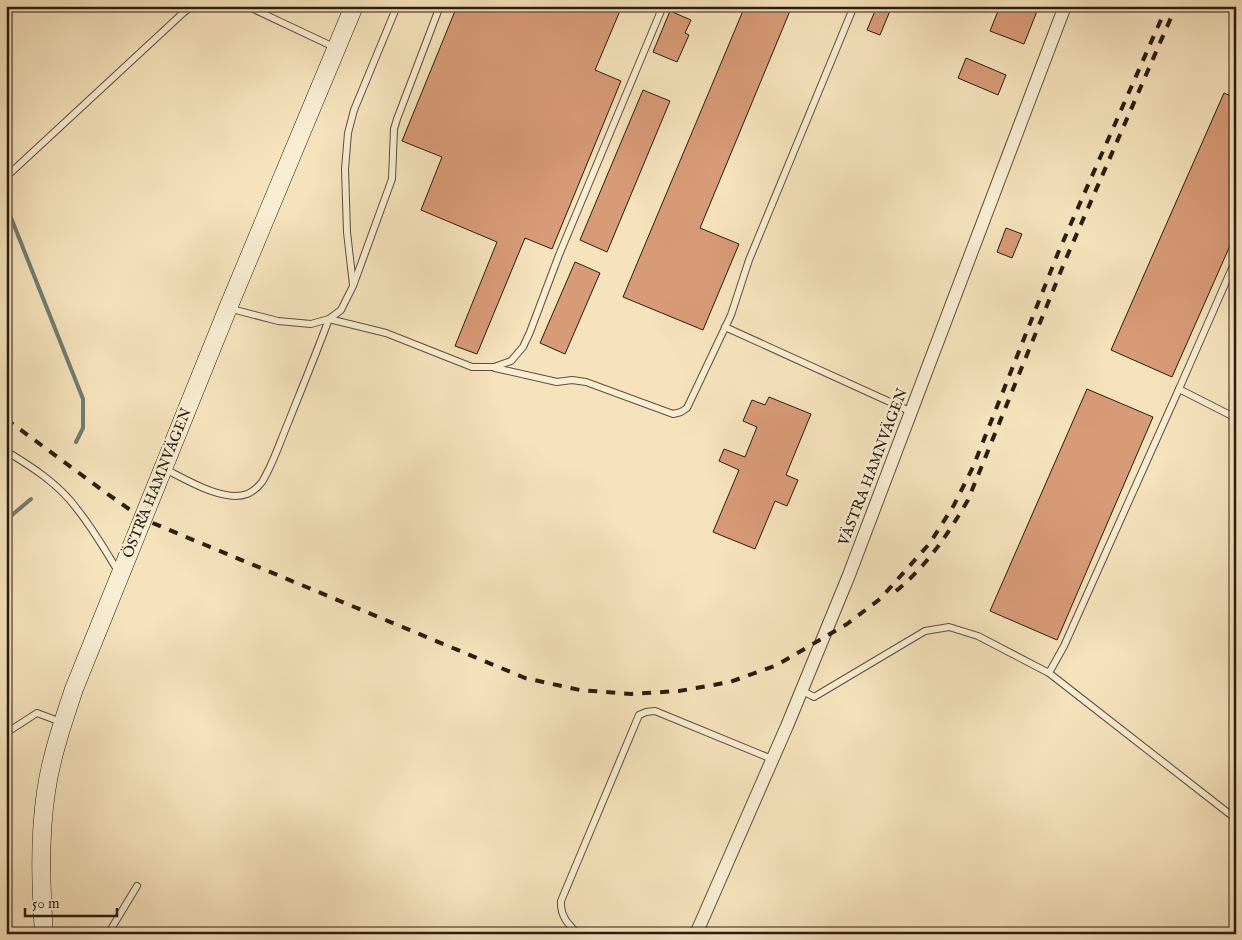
<svg xmlns="http://www.w3.org/2000/svg" width="1242" height="940" font-family="'IM FELL English',serif">
  <style>
    .lines { fill: none; stroke-linecap: round; stroke-linejoin: round }
    .stream { stroke: #6f7d6f; stroke-width: 4 }
    .building { fill: #d89b77; stroke: #2a1b12 }
    .lane-casing { stroke: #5d4d3c; stroke-width: 8 }
    .street-casing { stroke: #5d4d3c; stroke-width: 14 }
    .secondary-casing { stroke: #2a1b12; stroke-width: 19 }
    .lane { stroke: #f9edd3; stroke-width: 6 }
    .street { stroke: #f9edd3; stroke-width: 12 }
    .secondary { stroke: #f9edd3; stroke-width: 18 }
    .rail { stroke: #2a1b12; stroke-width: 4; stroke-dasharray: 9 9; stroke-linecap: butt }
    .labels { text-anchor: middle; dominant-baseline: central; stroke-width: 5; stroke-linejoin: round; paint-order: stroke }
    .street-label { font-size: 15px; fill: #2a1b12; stroke: #f9edd3 }
  </style>
  <rect width="100%" height="100%" fill="#f6e3bc"/>
  <filter id="stains"><feTurbulence type="fractalNoise" baseFrequency=".004" numOctaves="4"/><feColorMatrix values="0 0 0 0 .2 0 0 0 0 .09 0 0 0 0 .02 0 0 0 .5 -.17"/></filter>
  <radialGradient id="worn" r=".72"><stop offset=".6" stop-color="#630" stop-opacity="0"/><stop offset="1" stop-color="#630" stop-opacity=".3"/></radialGradient>
  <g class="lines">
    <!-- stream -->
    <g class="stream">
      <path d="M6 205 83 399V428L76 442"/>
      <path d="M6 520 31 499"/>
    </g>
  </g>
  <!-- building -->
  <g class="building">
    <path d="M457 6H622L595 70 621 81 552 249 525 238 477 354 455 346 497 242 421 210 442 157 402 141Z"/>
    <path d="M745 6H792L700 228 739 244 703 330 623 297Z"/>
    <path d="M877 6H892L880 35 867 30Z"/>
    <path d="M1000 6H1039L1024 44 990 31Z"/>
    <path d="M670 11 691 20 685 33 689 35 677 62 653 52Z"/>
    <path d="M966 58 1006 75 998 95 958 78Z"/>
    <path d="M643 90 670 101 607 252 580 240Z"/>
    <path d="M1224 93 1236 98V232L1172 377 1111 350Z"/>
    <path d="M1006 228 1022 234 1012 258 997 252Z"/>
    <path d="M575 262 600 273 565 354 540 343Z"/>
    <path d="M1087 389 1153 417 1057 640 990 611Z"/>
    <path d="M769 397 811 414 786 475 798 480 787 506 775 501 755 549 713 532 739 470 719 461 724 449 745 457 757 427 743 421 752 400 765 405Z"/>
  </g>
  <g class="lines">
    <defs>
      <g id="lane">
        <path d="M247 6 336 48"/>
        <path d="M6 177 183 13 192 6"/>
        <path d="M353 285 347 232 345 169 348 133 354 110 397 6"/>
        <path d="M228 308 278 321 311 324 329 319 341 310 353 286 392 179 394 129 397 119 440 6"/>
        <path d="M725 327 912 412"/>
        <path d="M495 368 557 382 572 380 586 382 673 414 681 412 687 408 731 315 749 260 854 6"/>
        <path d="M1179 389 1236 259"/>
        <path d="M6 451C32 467 59 484 77 509 93 529 106 551 119 573"/>
        <path d="M165 469C185 479 224 503 247 494 253 492 258 487 262 482 273 464 280 442 288 423 302 388 316 354 329 319L386 333 472 367H494L511 361 523 347 530 332 559 255 663 6"/>
        <path d="M1049 673 1064 646 1179 389 1236 418"/>
        <path d="M801 690 814 697 925 631 949 627 978 636 1049 673 1236 819"/>
        <path d="M6 733 37 713 61 722"/>
        <path d="M108 934 137 886"/>
        <path d="M578 934C568 924 560 916 561 901L639 715 646 712 655 711 772 759"/>
      </g>
      <path id="street" d="M696 934 787 726 849 575 1065 6"/>
      <path id="secondary" d="M44 934C41 887 39 839 46 792 51 757 63 722 74 689L228 308 354 6"/>
    </defs>
    <!-- lane casing -->
    <use href="#lane" class="lane-casing"/>
    <!-- street casing -->
    <use href="#street" class="street-casing"/>
    <!-- secondary casing -->
    <use href="#secondary" class="secondary-casing"/>
    <!-- lane -->
    <use href="#lane" class="lane"/>
    <!-- street -->
    <use href="#street" class="street"/>
    <!-- secondary -->
    <use href="#secondary" class="secondary"/>
    <!-- rail -->
    <g class="rail">
      <path d="M6 419 102 490 143 519 525 678 580 690 631 694 679 691 730 682 777 665 847 624 880 599 930 543 954 505 973 467 1058 253 1167 6"/>
      <path d="M896 591C927 566 948 534 968 500L1065 261 1176 6"/>
    </g>
  </g>
  <g class="labels">
    <!-- street labels -->
    <g class="street-label">
      <text transform="translate(873 467) rotate(-69)">VÄSTRA HAMNVÄGEN</text>
      <text transform="translate(157 483) rotate(-68)">ÖSTRA HAMNVÄGEN</text>
    </g>
  </g>
  <!-- margin -->
  <rect width="1242" height="940" fill="none" stroke="#f6e3bc" stroke-width="25"/>
  <rect x="8" y="8" width="1227" height="925" fill="none" stroke="#2a1b12" stroke-width="2.5"/>
  <rect x="12" y="12" width="1217" height="915" fill="none" stroke="#2a1b12"/>
  <!-- scale -->
  <path d="M25 908v8h92v-8" fill="none" stroke="#2a1b12" stroke-width="2.5"/>
  <text x="32" y="908" font-size="15" fill="#2a1b12" stroke="#f9edd3" stroke-width="4" paint-order="stroke">50 m</text>
  <rect width="100%" height="100%" filter="url(#stains)"/>
  <rect width="100%" height="100%" fill="url(#worn)"/>
</svg>
